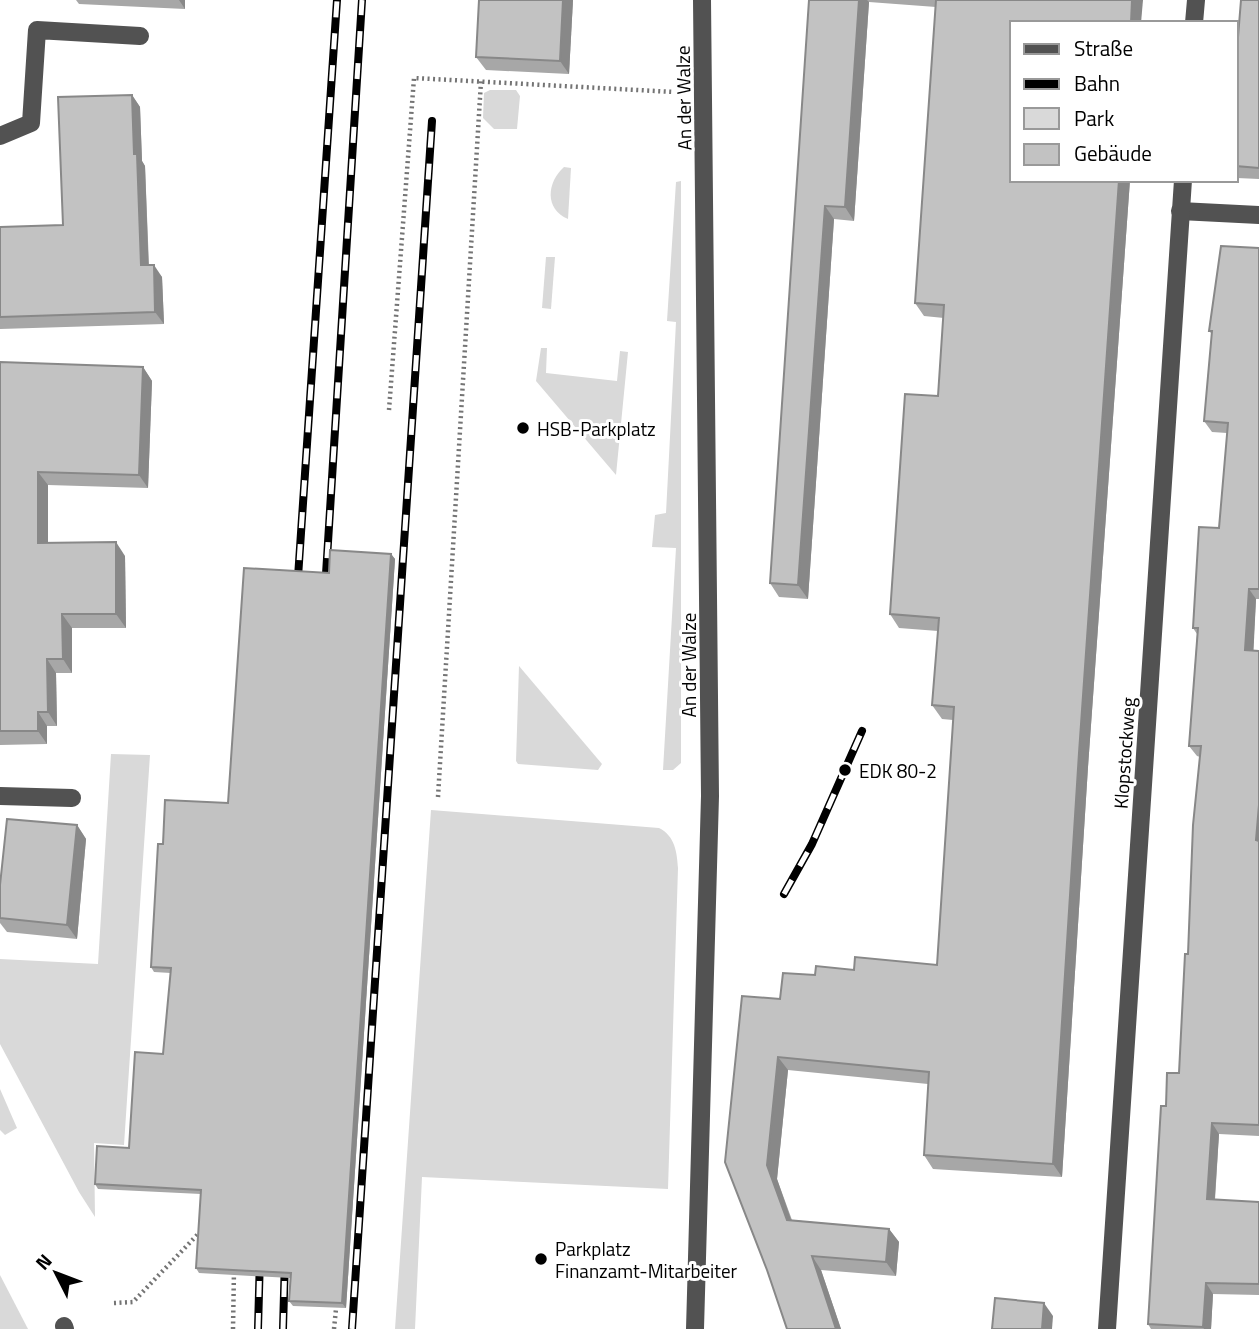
<svg xmlns="http://www.w3.org/2000/svg" width="1259" height="1329" font-family="'Titillium Web',sans-serif">
  <style>
    .green { fill: #d9d9d9 }
    .lines { fill: none; stroke-linecap: round; stroke-linejoin: round }
    .path { stroke: #747474; stroke-width: 4.5; stroke-dasharray: 2 3.5; stroke-linecap: butt }
    .minor { stroke: #525252; stroke-width: 18 }
    .rail-casing { stroke: #000; stroke-width: 8 }
    .rail { stroke: #fff; stroke-width: 5; stroke-dasharray: 16; stroke-linecap: butt }
    .wall { fill: #a7a7a7 }
    .shaded-wall { fill: #888 }
    .building { fill: #c2c2c2; stroke: #888; stroke-width: 2 }
    .poi-dot { fill: #000; stroke: #fff; stroke-width: 2.5 }
    .labels { text-anchor: middle; dominant-baseline: central; stroke-width: 6; stroke-linejoin: round; paint-order: stroke }
    .street-label { font-size: 19px; fill: #000; stroke: #fff }
    .poi-label { font-size: 19px; fill: #000; stroke: #fff; text-anchor: start }
  </style>
  <rect width="100%" height="100%" fill="#fff"/>
  <!-- green -->
  <g class="green">
    <path d="M490 90H516L520 96 517 129H494L483 118 484 93Z"/>
    <path d="M564 167 571 168 568 219C544 209 547 182 564 167Z"/>
    <path d="M681 181V763L673 770H663L676 548 652 547 655 515 666 513 676 322 667 321 676 182Z"/>
    <path d="M546 257H555L551 309 542 308Z"/>
    <path d="M541 348H547L546 373 617 381 620 351 628 352 616 475 536 381Z"/>
    <path d="M519 666 602 764 598 770 518 764 516 761Z"/>
    <path d="M111 754 150 755 124 1145 94 1143 95 1217 79 1192 0 1044V959L98 964Z"/>
    <path d="M431 810 659 828C675 836 677 852 678 868L668 1189 422 1177 415 1329H395Z"/>
    <path d="M0 1089 17 1128 5 1135 0 1130Z"/>
    <path d="M0 1275 28 1329H0Z"/>
  </g>
  <g class="lines">
    <!-- path -->
    <g class="path">
      <path d="M389 410 414 78 674 92"/>
      <path d="M438 797 481 81"/>
      <path d="M114 1303 133 1302 201 1231"/>
      <path d="M233 1329 234 1270"/>
      <path d="M334 1329 336 1309"/>
    </g>
    <!-- minor -->
    <g class="minor">
      <path d="M1194 23 1196 0"/>
      <path d="M0 136 31 123 37 30 140 36"/>
      <path d="M1180 211 1259 215"/>
      <path d="M0 796 72 798"/>
      <path d="M64 1326 65 1329"/>
      <path d="M695 1329 710 796 702 0"/>
      <path d="M1107 1329 1183 180"/>
    </g>
    <defs>
      <g id="rail">
        <path d="M325 590 362 0"/>
        <path d="M297 592 337 0"/>
        <path d="M784 894 812 844 862 731"/>
        <path d="M258 1329 260 1256"/>
        <path d="M283 1329 285 1258"/>
        <path d="M352 1329 432 121"/>
      </g>
    </defs>
    <!-- rail casing -->
    <use href="#rail" class="rail-casing"/>
    <!-- rail -->
    <use href="#rail" class="rail"/>
  </g>
  <!-- wall -->
  <g class="wall">
    <path d="M76 0H185V9L79 4Z"/>
    <path d="M479 0H573L569 74 486 70 476 57Z"/>
    <path d="M809 0H1143L1012 180H1130L1088 767 1062 1177 933 1169 924 1155 928 1084 788 1070 777 1179 792 1220 889 1229 899 1242 896 1276 821 1270 841 1329H787L767 1270 780 999 815 975 854 970 937 965 953 720 942 719 932 705 938 631 899 628 890 614 938 396 944 318 924 316 915 303 936 7 869 2 854 221 834 219 808 599 779 597 770 583Z"/>
    <path d="M1259 0V179L1237 178 1236 176V62Z"/>
    <path d="M132 95 140 107 142 161 145 166 149 265 162 277 164 324 0 329V227L63 225Z"/>
    <path d="M1259 248V599H1256L1253 651H1259V1136L1219 1134 1215 1200 1259 1202V1295L1213 1294 1211 1329H1151L1148 1324 1166 1106 1179 1073 1188 954 1200 757 1197 756 1189 746 1197 634 1193 628 1219 528 1227 433 1212 432 1204 421 1212 334 1209 331Z"/>
    <path d="M0 362 143 367 152 381 148 488 48 485V543L125 556 126 628H72V673H56L57 726H47V744L0 745Z"/>
    <path d="M391 554 395 559 346 1308 293 1306 289 1301 290 1278 199 1273 196 1268 201 1194 98 1189 95 1184 129 1148 163 1054 171 973 154 972 151 967 163 844 228 803 329 573Z"/>
    <path d="M77 825 86 839 77 939 7 932 0 923V885Z"/>
  </g>
  <!-- shaded-wall -->
  <g class="shaded-wall">
    <path d="M179 0H185V9Z"/>
    <path d="M563 0H573L569 74 560 61Z"/>
    <path d="M859 0H867L869 2 854 221 845 207Z"/>
    <path d="M1132 0H1143L1141 23H1131Z"/>
    <path d="M132 95 140 107 142 161 145 166 149 277 141 265 134 154Z"/>
    <path d="M1119 180H1130L1088 767 1062 1177 1053 1164 1079 753Z"/>
    <path d="M825 206 834 219 808 599 798 585Z"/>
    <path d="M154 265 162 277 164 324 155 312Z"/>
    <path d="M143 367 152 381 148 488 139 475Z"/>
    <path d="M38 472 48 485V557L38 543Z"/>
    <path d="M116 542 125 556 126 628 116 614Z"/>
    <path d="M391 554 395 559 346 1308 342 1303Z"/>
    <path d="M1249 589 1256 599 1253 661 1245 650Z"/>
    <path d="M62 614 72 628V673L63 659Z"/>
    <path d="M47 659 56 673 57 726 48 712Z"/>
    <path d="M38 712 47 726V744L38 731Z"/>
    <path d="M1259 805V845L1256 840Z"/>
    <path d="M77 825 86 839 77 939 67 925Z"/>
    <path d="M778 1057 788 1070 777 1179 796 1234 787 1220 767 1165Z"/>
    <path d="M1212 1123 1219 1134 1214 1210 1207 1199Z"/>
    <path d="M889 1229 899 1242 896 1276 886 1262Z"/>
    <path d="M812 1256 821 1270 841 1329H836Z"/>
    <path d="M1206 1283 1213 1294 1211 1329H1204L1203 1327Z"/>
    <path d="M1044 1303 1053 1316 1052 1329H1042Z"/>
  </g>
  <!-- building -->
  <g class="building">
    <path d="M479 0H563L560 61 476 57Z"/>
    <path d="M809 0H859L845 207 825 206 798 585 770 583Z"/>
    <path d="M936 0H1132L1131 23H1012V180H1119L1079 753 1053 1164 924 1155 929 1072 778 1057 767 1165 787 1220 889 1229 886 1262 812 1256 836 1329H787L767 1270 725 1162 742 996 780 999 783 973 815 975 816 966 854 970 855 957 937 965 954 707 932 705 939 618 890 614 905 394 938 396 944 305 915 303Z"/>
    <path d="M1241 0H1259V168L1236 166V62Z"/>
    <path d="M132 95 134 154H137L141 265H154L155 312 0 317V227L63 225 58 97Z"/>
    <path d="M1221 246 1259 248V589H1249L1245 650 1259 651V805L1256 840 1259 841V1125L1212 1123 1207 1199 1259 1202V1284L1206 1283 1203 1327 1148 1324 1161 1106H1166L1167 1073H1179L1185 954H1188L1193 825 1201 746H1189L1198 628H1193L1199 527 1219 528 1228 423 1204 421 1212 331H1209Z"/>
    <path d="M0 362 143 367 139 475 38 472V543L116 542V614H62L63 659H47L48 712H38V731H0Z"/>
    <path d="M330 550 391 554 342 1303 289 1301 291 1273 196 1268 201 1190 95 1184 97 1146 129 1148 135 1052 163 1054 171 968 151 967 158 844H163L165 800 228 803 244 568 329 573Z"/>
    <path d="M7 819 77 825 67 925 0 918V885Z"/>
    <path d="M995 1298 1044 1303 1042 1329H992Z"/>
  </g>
  <!-- markers -->
  <g class="poi-dot">
    <circle cx="523" cy="428" r="7"/>
    <circle cx="845" cy="770" r="7"/>
    <circle cx="541" cy="1259" r="7"/>
  </g>
  <g class="labels">
    <!-- street labels -->
    <g class="street-label">
      <text transform="translate(683 98) rotate(-91)">An der Walze</text>
      <text transform="translate(688 665) rotate(-90)">An der Walze</text>
      <text transform="translate(1124 753) rotate(-86)">Klopstockweg</text>
    </g>
    <!-- poi labels -->
    <g class="poi-label">
      <text x="537" y="428">HSB-Parkplatz</text>
      <text x="859" y="770">EDK 80-2</text>
      <text x="555" y="1248">Parkplatz<tspan x="555" dy="22">Finanzamt-Mitarbeiter</tspan></text>
    </g>
  </g>
  <!-- legend -->
  <rect x="1010" y="21" width="228" height="161" fill="#ffffff" stroke="#999999" stroke-width="2"/>
  <rect x="1024" y="44" width="35" height="10" fill="#525252" stroke="#999999" stroke-width="2"/>
  <text x="1074" y="56" font-size="21" fill="#000000">Straße</text>
  <rect x="1024" y="79" width="35" height="10" fill="#000000" stroke="#999999" stroke-width="2"/>
  <text x="1074" y="91" font-size="21" fill="#000000">Bahn</text>
  <rect x="1024" y="108" width="35" height="21" fill="#d9d9d9" stroke="#999999" stroke-width="2"/>
  <text x="1074" y="126" font-size="21" fill="#000000">Park</text>
  <rect x="1024" y="144" width="35" height="21" fill="#c2c2c2" stroke="#999999" stroke-width="2"/>
  <text x="1074" y="161" font-size="21" fill="#000000">Gebäude</text>
  <!-- north arrow -->
  <g transform="translate(56 1273) rotate(312)" stroke="#ffffff" stroke-width="5" paint-order="stroke">
  <path d="M0-5L12 26L0 18L-12 26Z" fill="#000000"/>
  <text y="-10" font-size="19" font-weight="bold" text-anchor="middle" fill="#000000">N</text>
  </g>
</svg>
